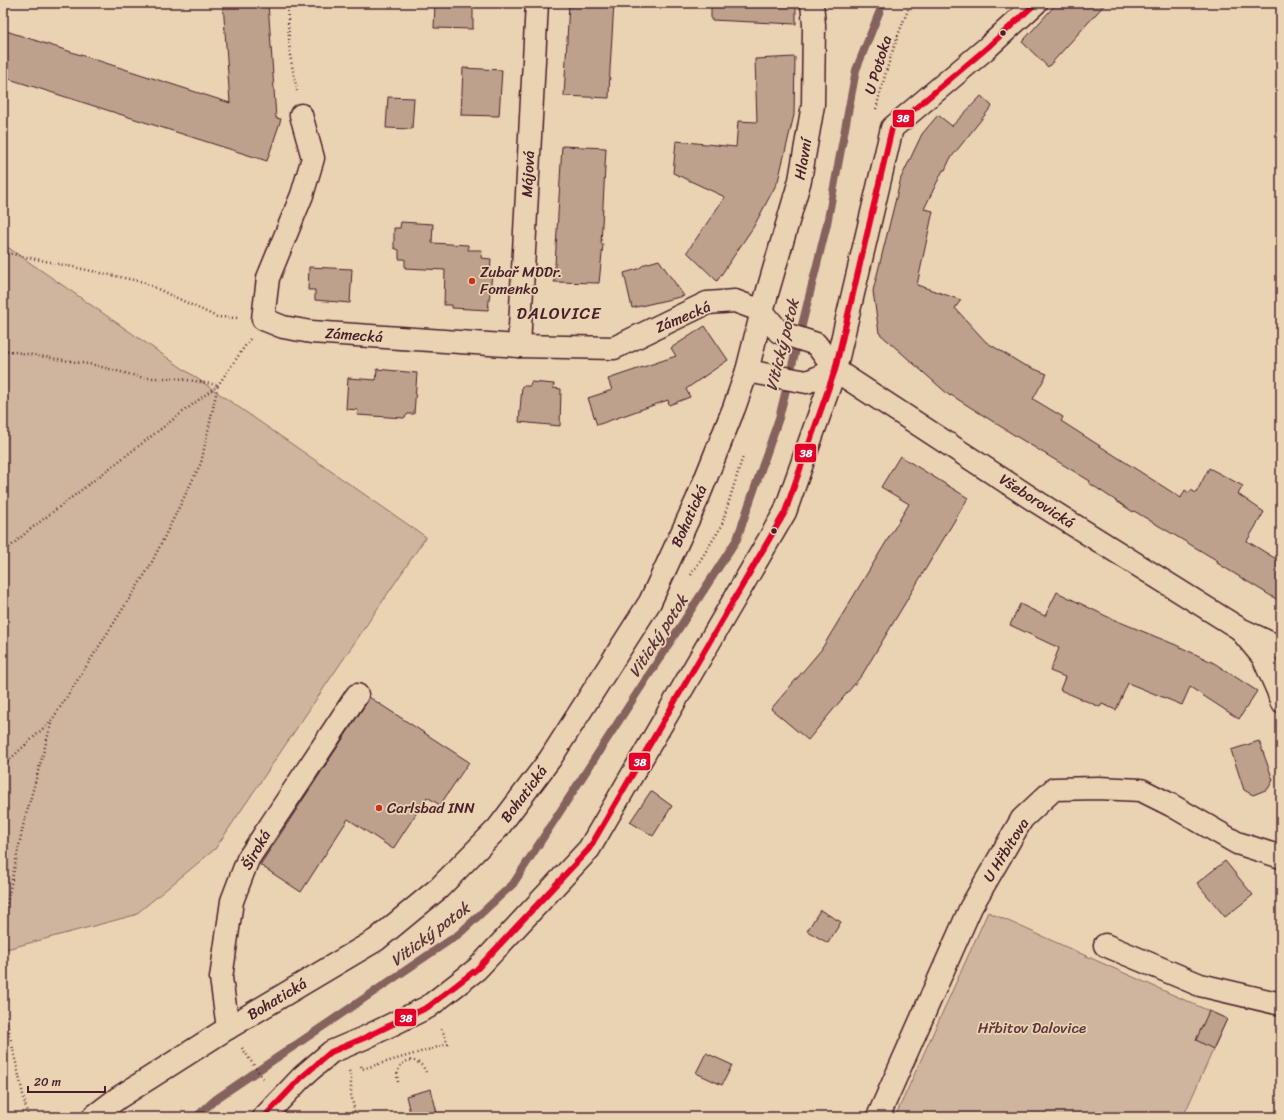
<svg xmlns="http://www.w3.org/2000/svg" width="1284" height="1120" font-family="Sriracha,sans-serif">
  <style>
    .green { fill: #cfb59d; stroke: #8c6a64 }
    .lines { fill: none; stroke-linecap: round; stroke-linejoin: round }
    .stream { stroke: #85625d; stroke-width: 8 }
    .building { fill: #bda18d; stroke: #4a1f2b }
    .street-casing { stroke: #4a1f2b; stroke-width: 25 }
    .secondary-casing { stroke: #4a1f2b; stroke-width: 25 }
    .path { stroke: #4a1f2b; stroke-width: 2.5; stroke-dasharray: 1 3; stroke-linecap: butt }
    .street { stroke: #ead3b3; stroke-width: 22 }
    .secondary { stroke: #ead3b3; stroke-width: 22 }
    .bus-1-casing { stroke: #ead3b3; stroke-width: 9 }
    .bus-1 { stroke: #e4002b; stroke-width: 6 }
    .bus-dot { fill: #4a1f2b; stroke: #ead3b3; stroke-width: 1.5 }
    .poi-dot { fill: #c8321e; stroke: #ead3b3; stroke-width: 1.5 }
    .labels { text-anchor: middle; dominant-baseline: central; stroke-width: 3.5; stroke-linejoin: round; paint-order: stroke }
    .street-label { font-size: 15px; fill: #4a1f2b; stroke: #ead3b3 }
    .poi-label { font-size: 15px; fill: #4a1f2b; stroke: #ead3b3; text-anchor: start }
    .park-label { font-size: 15px; fill: #5e363c; stroke: #ead3b3 }
    .water-label { font-size: 16px; font-style: italic; fill: #5e353c; stroke: #ead3b3 }
    .quarter-label { font-size: 17px; letter-spacing: 1px; fill: #4a1f2b; stroke: #ead3b3 }
    .line-badge { stroke: #ead3b3; stroke-width: 1.5 }
    .badge-label { font-size: 11px; text-anchor: middle; font-weight: bold; fill: #fff }
  </style>
  <rect width="100%" height="100%" fill="#ead3b3"/>
  <filter id="ink" filterUnits="userSpaceOnUse"><feTurbulence type="fractalNoise" baseFrequency=".025" numOctaves="2"/><feDisplacementMap in="SourceGraphic" scale="8" xChannelSelector="R" yChannelSelector="G"/><feConvolveMatrix kernelMatrix="1 2 1 2 8 2 1 2 1" color-interpolation-filters="sRGB"/></filter>
  <g filter="url(#ink)">
    <!-- green -->
    <g class="green">
      <path d="M3 244 426 537 215 849 135 915 3 950Z"/>
      <path d="M988 912 1227 1019 1183 1117H895Z"/>
    </g>
    <g class="lines">
      <!-- stream -->
      <path class="stream" d="M196 1117 216 1099 459 934 513 884 737 539 779 418 827 224 856 70 883 3"/>
    </g>
    <!-- building -->
    <g class="building">
      <path d="M223 3H268L276 118 281 119 267 161 3 77V30L230 103Z"/>
      <path d="M435 3H473V29L434 28Z"/>
      <path d="M569 3H614L610 69 609 98 564 96Z"/>
      <path d="M711 3H796V24L711 20Z"/>
      <path d="M1057 3H1106L1048 67 1022 42Z"/>
      <path d="M795 57 794 115 778 181 754 226 717 281 687 252 725 197 673 173 676 141 736 147 738 121 757 122 755 59Z"/>
      <path d="M463 68 502 70 499 116 461 115Z"/>
      <path d="M981 96 992 106 950 159 945 170H943L924 209 933 211 917 285 961 300 955 308 986 342 1022 364 1047 374 1033 399 1063 417 1061 421 1181 498 1185 490 1189 493 1191 490 1196 493 1209 468 1243 486 1238 494 1264 512 1247 541 1281 562V602L1217 563 1218 561 1134 511 1133 512 1089 483 1090 481 1019 438 951 395 950 396 879 333 873 291 901 178 922 134 938 115 952 126Z"/>
      <path d="M388 97 414 98 412 129 386 128Z"/>
      <path d="M562 146 606 148 601 244H603L599 283 554 282Z"/>
      <path d="M401 222 433 224 432 243 468 245V250H482L481 258 491 259 490 274H492L488 310 452 308V305H444L445 270 405 268V259H399V250L394 248V228H400Z"/>
      <path d="M659 260 684 296 632 308 624 273 638 269 645 264Z"/>
      <path d="M309 267 352 269 350 303 315 300V290H308Z"/>
      <path d="M705 326 728 360 686 389 690 397 669 405 668 400 597 425 588 398 612 390 608 379 676 356 671 348Z"/>
      <path d="M377 369 417 373 414 414H408L404 418 357 415 358 410 346 409 348 378 376 380Z"/>
      <path d="M531 382 554 384 553 388 561 389 560 426 519 422 522 386H530Z"/>
      <path d="M900 456 968 498 862 675 808 740 771 709 821 650 909 504 881 487Z"/>
      <path d="M1057 592 1110 618 1176 645 1214 663 1257 691 1239 719 1190 687 1182 705 1128 683 1116 710 1102 704 1100 707 1060 690 1065 677 1050 671 1059 648 1010 625 1020 604 1045 616Z"/>
      <path d="M369 697 469 762 440 805 427 797 393 849 348 819 301 892 260 865 367 702Z"/>
      <path d="M1259 741 1273 780 1268 789 1253 795 1244 790 1231 750Z"/>
      <path d="M651 791 672 806 653 836 630 822Z"/>
      <path d="M1225 861 1253 895 1225 917 1197 883Z"/>
      <path d="M820 910 841 922 828 943 807 931Z"/>
      <path d="M1209 1011 1227 1019 1213 1049 1196 1040Z"/>
      <path d="M706 1053 732 1065 722 1085 696 1073Z"/>
      <path d="M431 1089 438 1117H411L406 1096Z"/>
    </g>
    <g class="lines">
      <defs>
        <g id="street">
          <path d="M301 115 313 158 302 195 268 278 263 319 283 327 311 332 519 346 614 348 707 303 735 301 762 311"/>
          <path d="M519 346 537 3"/>
          <path d="M835 370 1037 502 1240 629 1281 648"/>
          <path d="M1243 633 1263 657 1278 691 1281 701"/>
          <path d="M1105 945 1200 985 1281 1004"/>
          <path d="M228 1028 221 978 232 901 248 859 357 695"/>
          <path d="M264 1117 302 1077 331 1052 364 1038 428 1007 477 969 589 849 785 512 835 370 892 128 988 47 1036 3"/>
          <path d="M878 1117 971 907 1022 819 1054 789 1098 788 1141 790 1171 805 1237 843 1281 857"/>
        </g>
        <g id="secondary">
          <path d="M747 371 807 382 835 370 816 344 779 332 762 311"/>
          <path d="M93 1117 118 1098 228 1028 376 940 439 888 498 828 550 759 650 602 697 500 734 408 747 371 762 311 800 180 813 105 814 25 812 3"/>
        </g>
      </defs>
      <!-- street casing -->
      <use href="#street" class="street-casing"/>
      <!-- secondary casing -->
      <use href="#secondary" class="secondary-casing"/>
      <!-- path -->
      <g class="path">
        <path d="M287 3 290 55 297 91"/>
        <path d="M876 109C885 73 896 37 911 3"/>
        <path d="M3 252 143 282 217 317 239 318"/>
        <path d="M3 350 94 365 144 378H176L218 385 201 463 149 568 52 720 3 766"/>
        <path d="M3 553 28 531 218 385 250 339"/>
        <path d="M691 575 721 527 743 456"/>
        <path d="M3 923 23 826 52 721"/>
        <path d="M3 1004 28 1117"/>
        <path d="M242 1048 264 1080"/>
        <path d="M361 1066 362 1069 448 1044 441 1027"/>
        <path d="M349 1071 351 1077V1094L356 1117"/>
        <path d="M398 1082C393 1060 417 1052 426 1072"/>
      </g>
      <!-- street -->
      <use href="#street" class="street"/>
      <!-- secondary -->
      <use href="#secondary" class="secondary"/>
      <defs>
        <path id="bus-1" d="M264 1117 302 1077 331 1052 364 1038 428 1007 477 969 589 849 785 512 835 370 892 128 988 47 1036 3"/>
      </defs>
      <!-- bus-1 casing -->
      <use href="#bus-1" class="bus-1-casing"/>
      <!-- bus-1 -->
      <use href="#bus-1" class="bus-1"/>
    </g>
  </g>
  <!-- markers -->
  <g class="bus-dot">
    <circle cx="1003" cy="33" r="3.5"/>
    <circle cx="774" cy="531" r="3.5"/>
  </g>
  <g class="poi-dot">
    <circle cx="472" cy="281" r="4"/>
    <circle cx="379" cy="808" r="4"/>
  </g>
  <g class="labels">
    <!-- street labels -->
    <g class="street-label">
      <text transform="translate(878 65) rotate(-73)">U Potoka</text>
      <text transform="translate(803 159) rotate(-80)">Hlavní</text>
      <text transform="translate(528 174) rotate(-87)">Májová</text>
      <text transform="translate(683 317) rotate(-23)">Zámecká</text>
      <text transform="translate(354 335) rotate(4)">Zámecká</text>
      <text transform="translate(1037 501) rotate(33)">Všeborovická</text>
      <text transform="translate(689 516) rotate(-66)">Bohatická</text>
      <text transform="translate(524 794) rotate(-53)">Bohatická</text>
      <text transform="translate(256 850) rotate(-60)">Široká</text>
      <text transform="translate(1006 850) rotate(-58)">U Hřbitova</text>
      <text transform="translate(277 999) rotate(-31)">Bohatická</text>
    </g>
    <!-- poi labels -->
    <g class="poi-label">
      <text x="480" y="272">Zubař MDDr.<tspan x="480" dy="17">Fomenko</tspan></text>
      <text x="387" y="808">Carlsbad INN</text>
    </g>
    <!-- park labels -->
    <g class="park-label">
      <text x="1032" y="1028">Hřbitov Dalovice</text>
    </g>
    <!-- water labels -->
    <g class="water-label">
      <text transform="translate(782 345) rotate(-76)">Vitický potok</text>
      <text transform="translate(658 636) rotate(-57)">Vitický potok</text>
      <text transform="translate(430 934) rotate(-37)">Vitický potok</text>
    </g>
    <!-- quarter labels -->
    <g class="quarter-label">
      <text x="559" y="313">DALOVICE</text>
    </g>
  </g>
  <g class="line-badge">
    <rect x="892" y="109" width="23" height="19" rx="4" fill="#e4002b"/>
    <rect x="794" y="443" width="23" height="20" rx="4" fill="#e4002b"/>
    <rect x="628" y="752" width="23" height="19" rx="4" fill="#e4002b"/>
    <rect x="394" y="1008" width="23" height="19" rx="4" fill="#e4002b"/>
  </g>
  <g class="badge-label">
    <text x="903" y="122">38</text>
    <text x="806" y="457">38</text>
    <text x="640" y="766">38</text>
    <text x="406" y="1022">38</text>
  </g>
  <!-- margin -->
  <rect width="1284" height="1120" fill="none" stroke="#ead3b3" stroke-width="16"/>
  <rect x="8" y="8" width="1268" height="1104" fill="none" stroke="#4a1f2b" stroke-width="1.5" filter="url(#ink)"/>
  <!-- scale -->
  <path d="M28 1086v6h77v-6" fill="none" stroke="#4a1f2b" stroke-width="2"/>
  <text x="34" y="1086" font-size="12" fill="#4a1f2b" stroke="#ead3b3" stroke-width="3" paint-order="stroke">20 m</text>
</svg>
